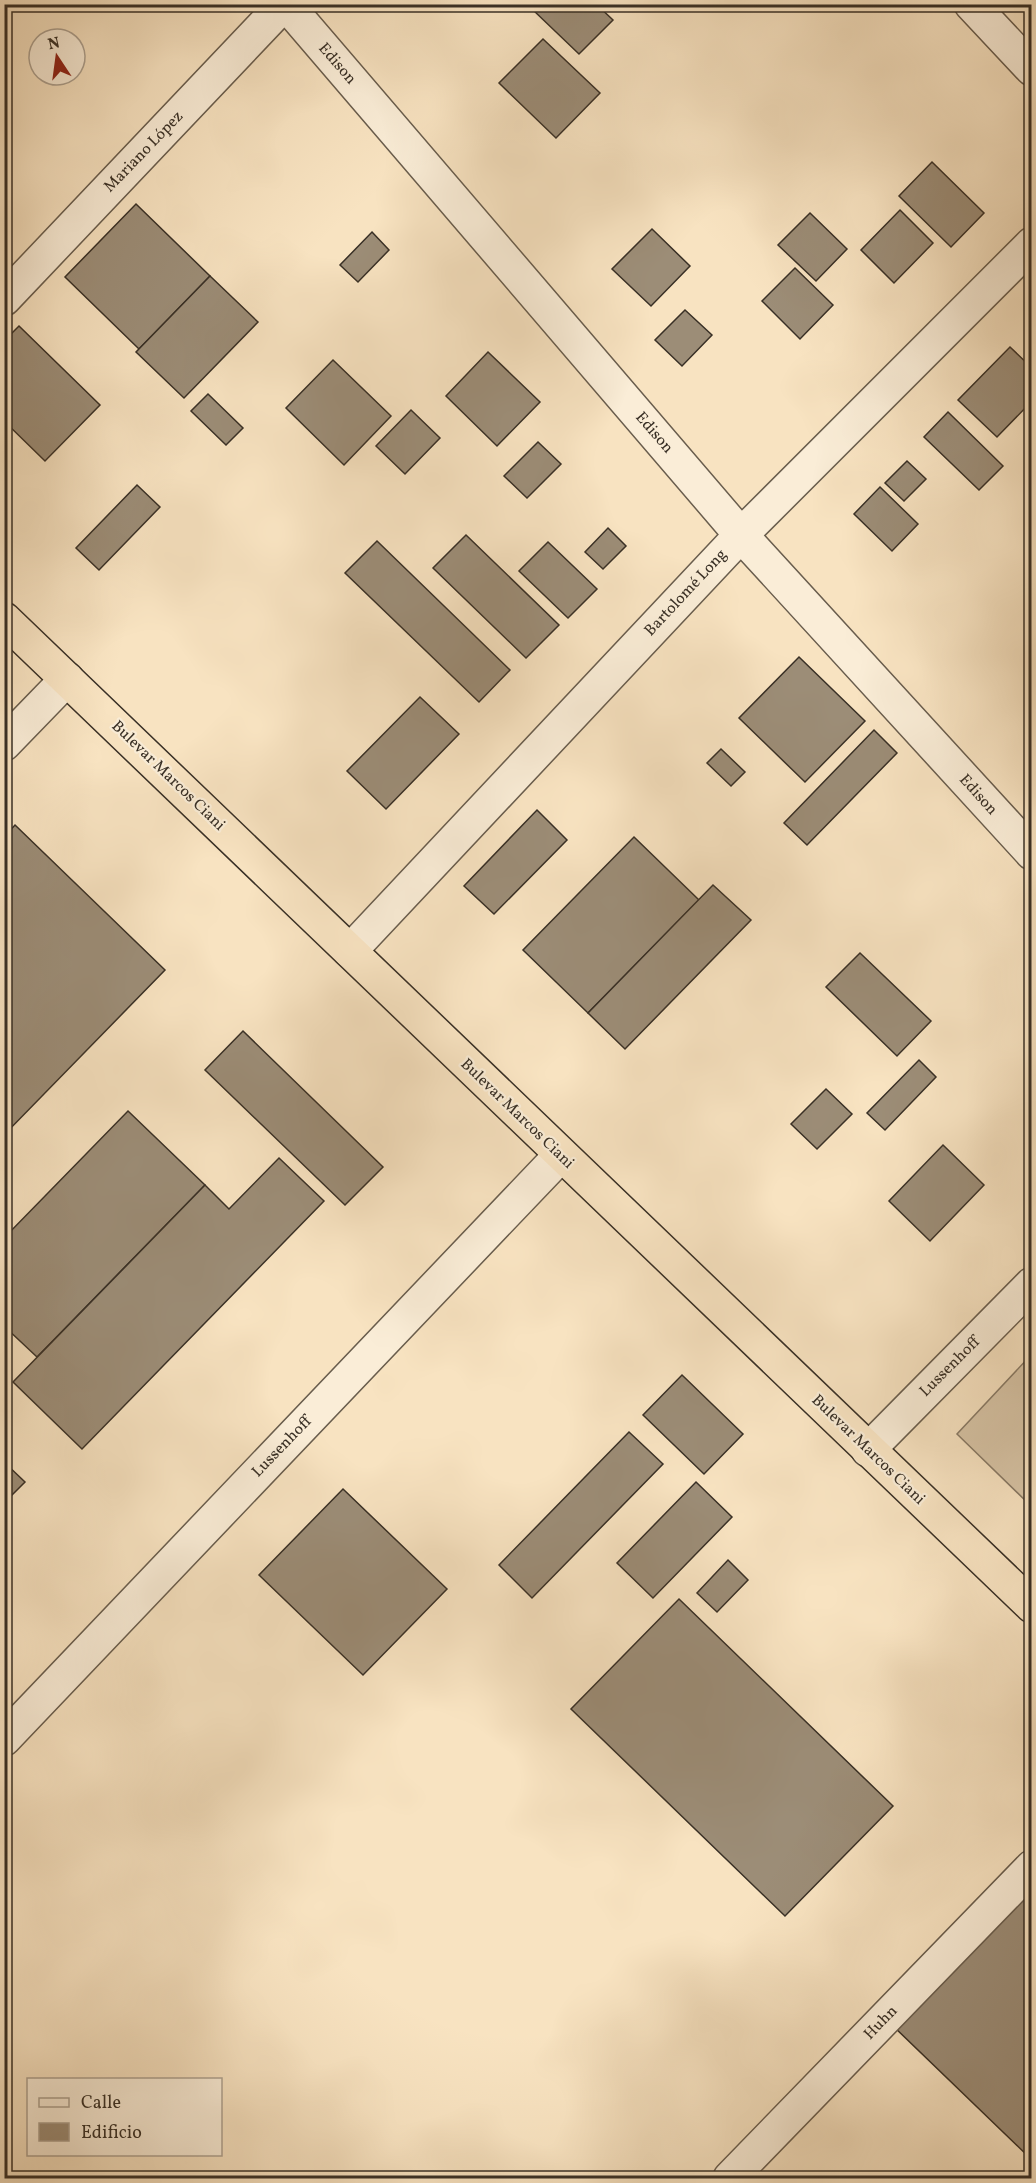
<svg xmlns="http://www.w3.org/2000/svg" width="1036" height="2183" font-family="Vollkorn,serif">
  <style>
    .pitch { fill: #d8c5a7; stroke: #887a66; stroke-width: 1.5 }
    .building { fill: #9c8d77; stroke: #393026; stroke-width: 1.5 }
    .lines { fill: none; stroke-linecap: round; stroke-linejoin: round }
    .minor-casing { stroke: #695d4d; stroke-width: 36 }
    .highway-casing { stroke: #393026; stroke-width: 36 }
    .minor { stroke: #faedd7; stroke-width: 33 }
    .highway { stroke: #f8e3c1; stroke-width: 33 }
    .labels { text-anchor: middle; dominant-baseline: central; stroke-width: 4.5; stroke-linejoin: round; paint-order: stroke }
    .street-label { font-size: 16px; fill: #393026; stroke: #faedd7 }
  </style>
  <rect width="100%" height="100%" fill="#f8e3c1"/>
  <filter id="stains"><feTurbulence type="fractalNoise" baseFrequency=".00333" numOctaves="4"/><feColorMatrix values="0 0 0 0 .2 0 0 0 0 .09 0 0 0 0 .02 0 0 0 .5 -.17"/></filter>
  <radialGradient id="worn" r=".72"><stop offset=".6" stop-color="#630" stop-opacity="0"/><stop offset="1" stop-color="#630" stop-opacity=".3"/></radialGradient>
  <!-- pitch -->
  <path class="pitch" d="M1031 1355V1506L957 1434Z"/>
  <!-- building -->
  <g class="building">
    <path d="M538 4H596L613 20 579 54 533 10Z"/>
    <path d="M543 39 600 93 556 138 499 83Z"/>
    <path d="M932 162 984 213 951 247 899 196Z"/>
    <path d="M136 204 210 276 139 349 65 277Z"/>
    <path d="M900 210 933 243 894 283 861 250Z"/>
    <path d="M810 213 847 249 816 281 778 245Z"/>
    <path d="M652 229 690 266 651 306 612 269Z"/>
    <path d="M372 232 389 250 358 282 340 265Z"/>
    <path d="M795 268 833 305 800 339 762 301Z"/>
    <path d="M210 276 258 322 184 398 136 352Z"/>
    <path d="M685 310 712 335 682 366 655 340Z"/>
    <path d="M19 326 100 405 45 461 4 421V341Z"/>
    <path d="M1010 347 1032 368V401L997 437 958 400Z"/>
    <path d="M488 352 540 402 497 446 446 396Z"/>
    <path d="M333 360 391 416 344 465 286 408Z"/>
    <path d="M208 394 243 428 226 445 191 411Z"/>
    <path d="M411 410 440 438 405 474 376 446Z"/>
    <path d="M948 412 1003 466 979 490 924 437Z"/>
    <path d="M538 442 561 464 527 498 504 476Z"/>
    <path d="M907 461 926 479 904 501 885 483Z"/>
    <path d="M137 485 160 507 99 570 76 548Z"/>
    <path d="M880 487 918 524 892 551 854 514Z"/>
    <path d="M608 528 626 546 603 569 585 552Z"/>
    <path d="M466 535 559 625 526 658 433 568Z"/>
    <path d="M377 541 510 670 479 702 345 573Z"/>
    <path d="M548 542 597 589 568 618 519 571Z"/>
    <path d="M799 657 865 721 805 782 739 718Z"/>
    <path d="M420 697 459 734 386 809 347 771Z"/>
    <path d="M874 730 897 753 807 845 784 823Z"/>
    <path d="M721 749 745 772 731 786 707 763Z"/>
    <path d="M537 810 567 840 494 914 464 886Z"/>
    <path d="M15 825 165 970 4 1135V837Z"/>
    <path d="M634 837 699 900 588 1013 523 950Z"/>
    <path d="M713 885 751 920 625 1049 588 1013Z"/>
    <path d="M860 953 931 1021 897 1056 826 987Z"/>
    <path d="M243 1031 383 1167 345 1205 205 1070Z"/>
    <path d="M919 1060 936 1077 885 1130 867 1113Z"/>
    <path d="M826 1089 852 1114 817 1149 791 1124Z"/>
    <path d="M128 1111 205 1185 37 1357 4 1326V1238Z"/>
    <path d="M943 1145 984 1185 930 1241 889 1201Z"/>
    <path d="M279 1158 324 1201 82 1449 13 1382 205 1185 229 1209Z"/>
    <path d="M682 1375 743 1434 704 1474 643 1415Z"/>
    <path d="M629 1432 663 1464 532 1598 499 1565Z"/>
    <path d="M4 1462 25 1482 4 1503Z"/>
    <path d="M696 1482 732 1517 653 1598 617 1563Z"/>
    <path d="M343 1489 447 1589 363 1675 259 1575Z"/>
    <path d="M728 1560 748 1580 717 1612 697 1593Z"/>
    <path d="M679 1599 893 1806 785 1916 571 1709Z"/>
    <path d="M1032 1880V2160L891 2024Z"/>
  </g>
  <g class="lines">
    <defs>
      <g id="minor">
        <path d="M286 4 741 535 1032 853"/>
        <path d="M971 4 1032 69"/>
        <path d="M4 299 284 4"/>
        <path d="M4 744 67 679"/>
        <path d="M350 951 741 535 1032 244"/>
        <path d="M868 1450 1032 1284"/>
        <path d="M4 1739 560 1156"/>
        <path d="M730 2178 1032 1867"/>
      </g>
      <path id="highway" d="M4 619 1032 1606"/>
    </defs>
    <!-- minor casing -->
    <use href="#minor" class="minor-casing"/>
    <!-- highway casing -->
    <use href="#highway" class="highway-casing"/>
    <!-- minor -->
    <use href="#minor" class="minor"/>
    <!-- highway -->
    <use href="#highway" class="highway"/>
  </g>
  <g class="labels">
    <!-- street labels -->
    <g class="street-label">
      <text transform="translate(337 64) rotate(49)">Edison</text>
      <text transform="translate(144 152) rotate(-46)">Mariano López</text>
      <text transform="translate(654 433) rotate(49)">Edison</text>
      <text transform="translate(686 593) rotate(-47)">Bartolomé Long</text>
      <text transform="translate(168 776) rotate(44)">Bulevar Marcos Ciani</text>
      <text transform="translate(978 795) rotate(48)">Edison</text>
      <text transform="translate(517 1114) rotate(44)">Bulevar Marcos Ciani</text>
      <text transform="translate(950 1367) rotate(-45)">Lussenhoff</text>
      <text transform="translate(282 1447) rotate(-46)">Lussenhoff</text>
      <text transform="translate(868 1450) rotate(44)">Bulevar Marcos Ciani</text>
      <text transform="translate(881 2023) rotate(-46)">Huhn</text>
    </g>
  </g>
  <!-- margin -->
  <rect width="1036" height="2183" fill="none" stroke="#f8e3c1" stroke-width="24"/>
  <rect x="6" y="6" width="1024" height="2171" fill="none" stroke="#393026" stroke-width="3"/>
  <rect x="12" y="12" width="1012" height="2159" fill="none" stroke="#393026" stroke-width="1.5"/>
  <!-- legend -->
  <rect x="27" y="2078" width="195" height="78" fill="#faedd7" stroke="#ada190" stroke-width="1.5"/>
  <rect x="39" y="2098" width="30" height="9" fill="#faedd7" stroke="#ada190" stroke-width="1.5"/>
  <text x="81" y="2108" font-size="18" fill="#393026">Calle</text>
  <rect x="39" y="2123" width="30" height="18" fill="#9c8d77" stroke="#ada190" stroke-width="1.5"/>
  <text x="81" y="2138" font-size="18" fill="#393026">Edificio</text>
  <!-- north arrow -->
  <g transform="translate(57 57) rotate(347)"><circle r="28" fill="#faedd7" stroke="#ada190" stroke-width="1.5"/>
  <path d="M0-4.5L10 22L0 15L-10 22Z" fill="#8f2418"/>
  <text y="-9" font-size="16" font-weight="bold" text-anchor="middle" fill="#393026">N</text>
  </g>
  <rect width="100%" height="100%" filter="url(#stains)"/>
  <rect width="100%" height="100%" fill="url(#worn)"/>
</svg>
